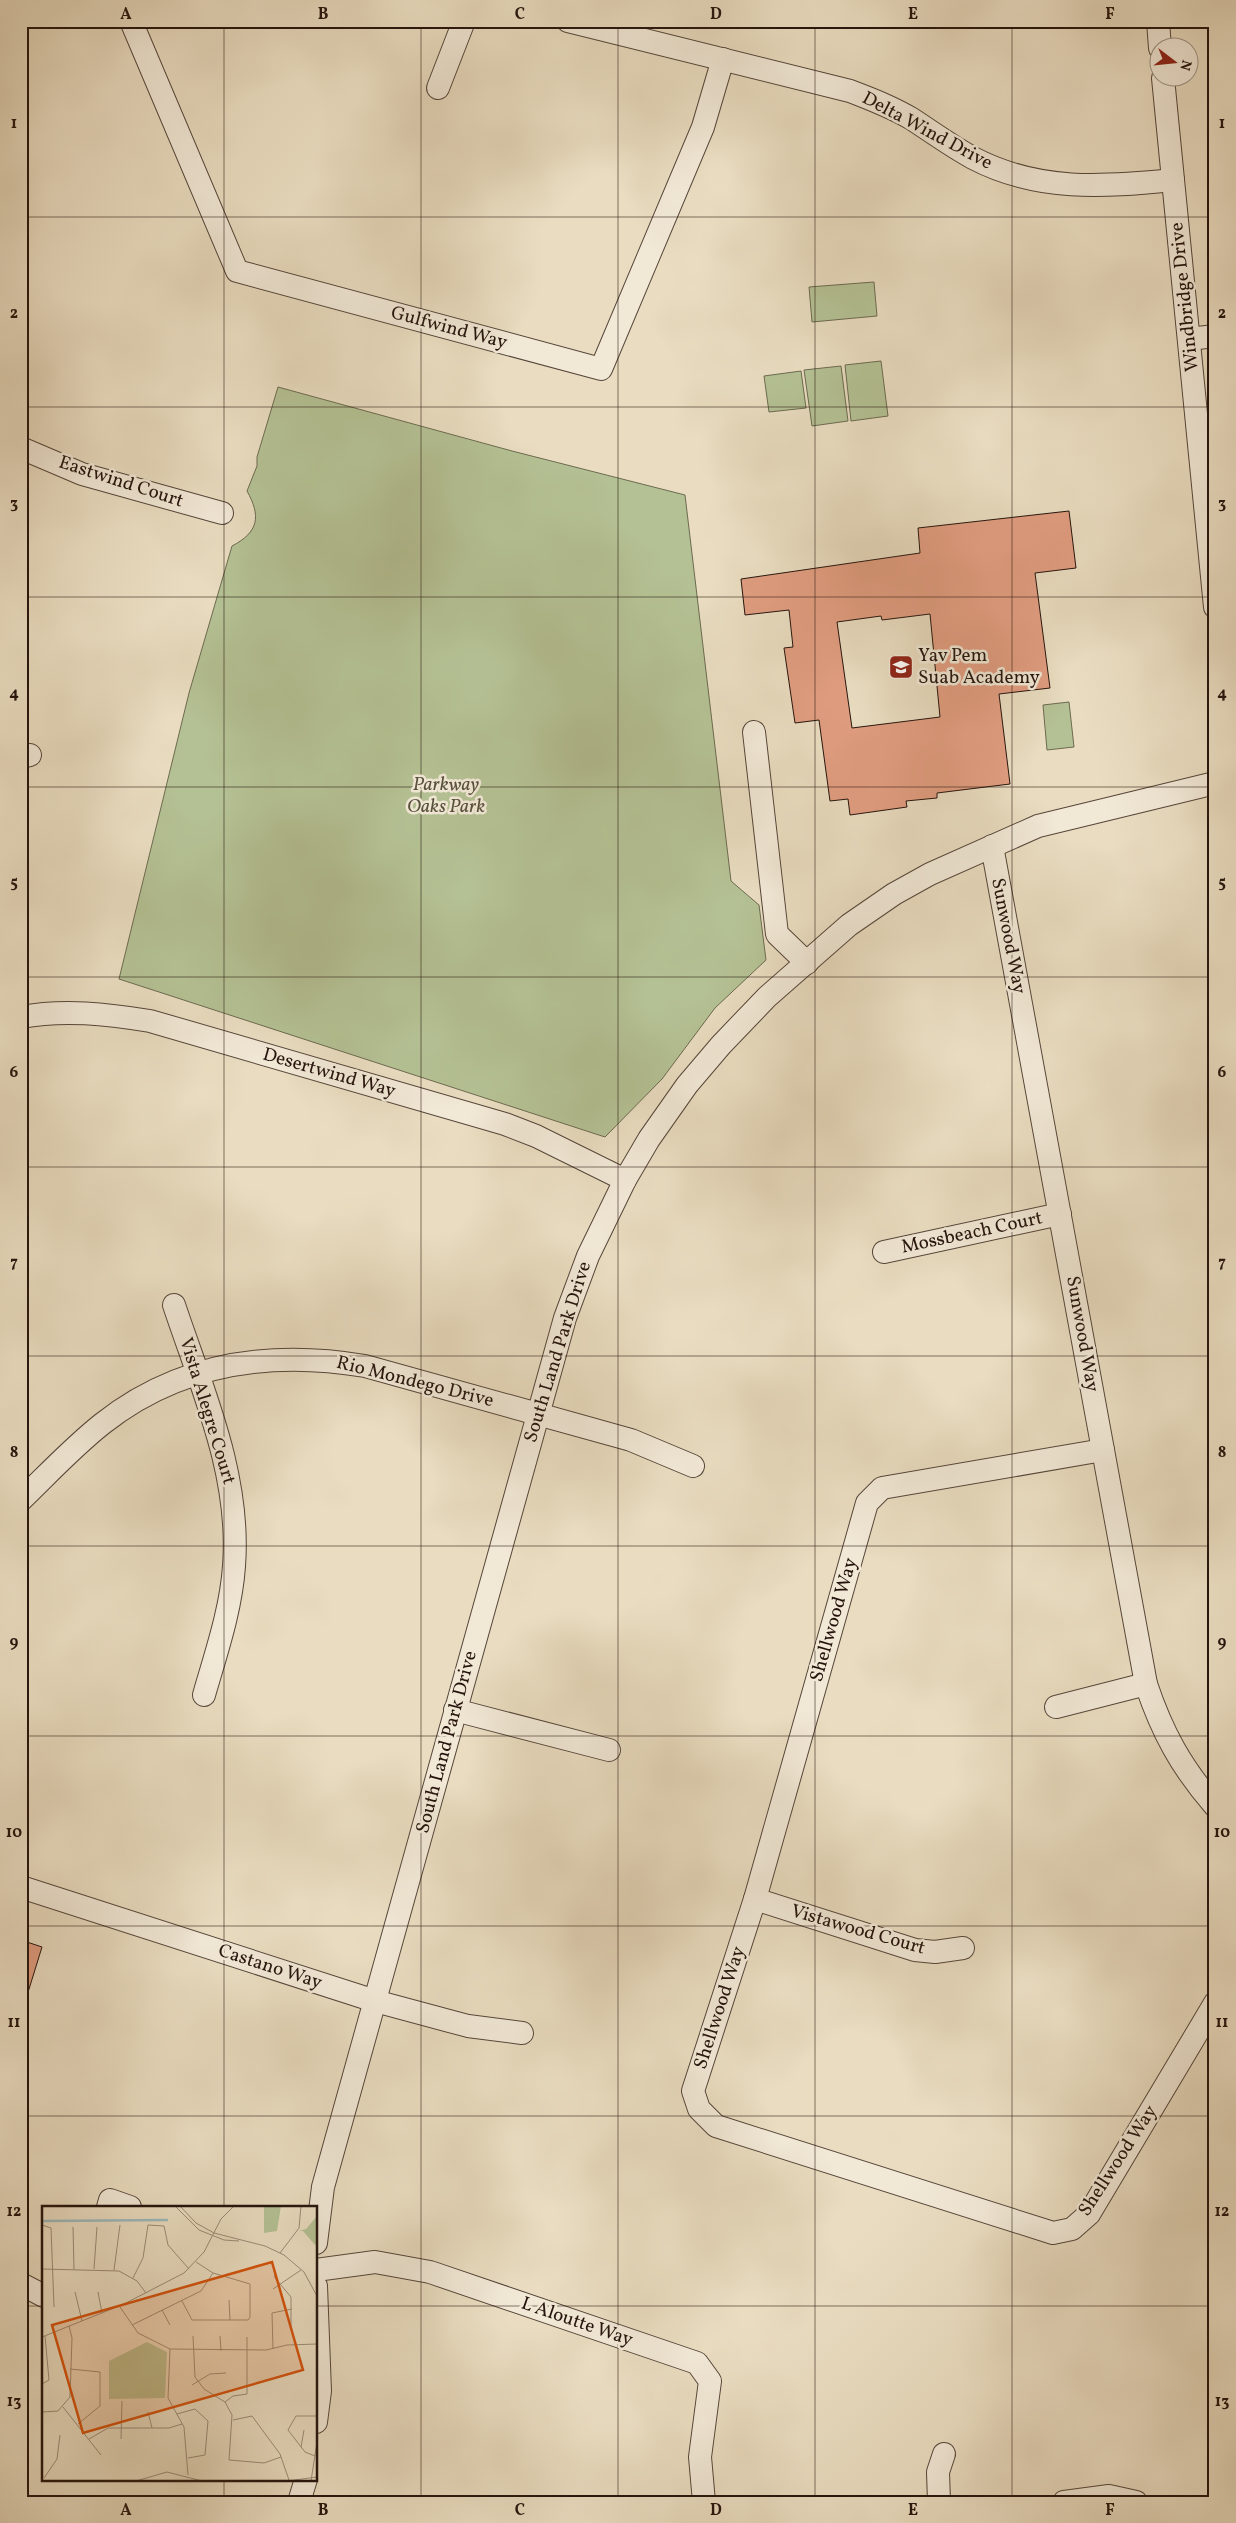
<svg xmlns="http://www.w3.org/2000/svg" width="1236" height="2523" font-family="Vollkorn,serif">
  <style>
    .green { fill: #b4c194; stroke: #6c6a50 }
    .building { fill: #e19d80; stroke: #25140d; fill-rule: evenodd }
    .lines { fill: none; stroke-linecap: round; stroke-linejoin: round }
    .minor-casing { stroke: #56463a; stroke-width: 24 }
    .minor { stroke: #f1e8d6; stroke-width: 22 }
    .grid { fill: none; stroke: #25140d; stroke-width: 1; stroke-opacity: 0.55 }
    .labels { text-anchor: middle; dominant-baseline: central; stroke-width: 5; stroke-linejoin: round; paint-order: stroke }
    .street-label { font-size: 19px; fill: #25140d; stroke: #f1e8d6 }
    .poi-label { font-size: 19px; fill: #25140d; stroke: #f1e8d6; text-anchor: start }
    .park-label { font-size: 19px; font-style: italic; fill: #57513c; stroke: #f1e8d6 }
    .inset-river { fill: none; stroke: #9cb9bd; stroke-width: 2.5 }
    .inset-road { fill: none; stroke: #9b8c78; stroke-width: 1 }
    .view { fill: #d4520c; fill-opacity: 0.15; stroke: #d4520c; stroke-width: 2.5 }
    .inset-edge { fill: none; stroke: #25140d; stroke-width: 2.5 }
    .neatline { fill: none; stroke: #25140d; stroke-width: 2 }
    .grid-label { font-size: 16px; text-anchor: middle; font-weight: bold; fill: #25140d }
  </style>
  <rect width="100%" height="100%" fill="#e9dcc0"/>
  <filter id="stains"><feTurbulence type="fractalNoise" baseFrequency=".004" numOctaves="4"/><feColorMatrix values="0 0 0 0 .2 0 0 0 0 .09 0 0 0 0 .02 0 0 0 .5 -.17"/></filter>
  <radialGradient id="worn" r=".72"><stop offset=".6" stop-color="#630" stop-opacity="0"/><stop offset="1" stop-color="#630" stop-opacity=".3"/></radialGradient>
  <!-- green -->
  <g class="green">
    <path d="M874 282 877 316 812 322 809 287Z"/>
    <path d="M881 361 888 416 851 421 845 365Z"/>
    <path d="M841 366 848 421 812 426 804 370Z"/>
    <path d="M801 371 806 408 769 412 764 376Z"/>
    <path d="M278 387 512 451 685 495 731 881 759 905 766 960 715 1008 662 1079 605 1137 119 979 189 693 232 546C259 532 261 516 247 491L257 466V457Z"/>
    <path d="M1069 702 1074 747 1047 750 1043 705Z"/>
  </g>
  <!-- building -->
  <g class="building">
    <path d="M1069 511 1076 568 1035 573 1050 688 999 694 1010 784 937 793V798L906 801 907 807 850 815 848 799 830 801 819 720 795 723 784 648 793 647 789 610 745 615 741 579 920 553 918 528ZM930 614 940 717 852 728 837 622 881 616 882 620Z"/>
    <path d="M21 1940 42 1947 25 2002 21 2001Z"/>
  </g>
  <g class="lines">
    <defs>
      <g id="minor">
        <path d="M131 21 237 271 601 369 703 127 723 59"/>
        <path d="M568 21 850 91C871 99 892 107 912 119 932 132 951 146 973 158 1038 192 1103 187 1173 180"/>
        <path d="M1158 21 1160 48"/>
        <path d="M1163 78 1215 607"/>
        <path d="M438 88 464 21"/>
        <path d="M1189 339 1215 336"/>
        <path d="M21 448 82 474 222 513"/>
        <path d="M754 732 777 934 807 963"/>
        <path d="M21 757 30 755"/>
        <path d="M992 846 1146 1684C1162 1732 1181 1767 1215 1806"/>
        <path d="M21 1017C64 1009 107 1014 150 1021L505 1124 536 1136 625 1180"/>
        <path d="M884 1252 1060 1214"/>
        <path d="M174 1305C202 1389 241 1475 234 1566 231 1610 216 1653 204 1695"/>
        <path d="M1103 1450 882 1488 867 1503 755 1899 693 2091 699 2109 716 2126 1053 2233 1072 2229 1089 2214 1215 2003"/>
        <path d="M21 1500C48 1474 73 1447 102 1424 179 1363 270 1350 365 1366L631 1440 693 1466"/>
        <path d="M1056 1707 1146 1684"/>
        <path d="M455 1710 609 1750"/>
        <path d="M21 1887 375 2001 468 2026 522 2033"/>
        <path d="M755 1899 915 1950 935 1952 963 1948"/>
        <path d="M108 2207 110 2200 130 2207"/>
        <path d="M316 2243 323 2187 565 1318 588 1256 625 1180 649 1139 687 1085 721 1045 767 997 849 925 894 894 930 874 1038 826 1215 783"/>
        <path d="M316 2270 375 2262 430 2272 697 2363 710 2381 700 2457 704 2502"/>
        <path d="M21 2284 44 2296"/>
        <path d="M316 2286 320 2391 316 2422"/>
        <path d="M299 2502 306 2479"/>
        <path d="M939 2502 938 2472 944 2454"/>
        <path d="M1064 2502 1109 2496 1136 2502"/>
      </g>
    </defs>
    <!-- minor casing -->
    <use href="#minor" class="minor-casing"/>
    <!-- minor -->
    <use href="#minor" class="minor"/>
  </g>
  <!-- grid -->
  <path class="grid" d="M224 21V2207M421 21V2502M618 21V2502M815 21V2502M1012 21V2502M21 217H1215M21 407H1215M21 597H1215M21 787H1215M21 977H1215M21 1167H1215M21 1356H1215M21 1546H1215M21 1736H1215M21 1926H1215M21 2116H1215M21 2306H44M316 2306H1215M224 2479V2502"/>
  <!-- icons -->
  <defs>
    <symbol id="school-square" viewBox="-11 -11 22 22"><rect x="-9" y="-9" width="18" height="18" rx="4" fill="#8f2418" stroke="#f1e8d6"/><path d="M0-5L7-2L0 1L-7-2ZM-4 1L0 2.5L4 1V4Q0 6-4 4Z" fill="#fff"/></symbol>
  </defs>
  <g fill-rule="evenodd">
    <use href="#school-square" x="887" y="653" width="28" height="28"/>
  </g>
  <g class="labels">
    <!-- street labels -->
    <g class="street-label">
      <text transform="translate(927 131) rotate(28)">Delta Wind Drive</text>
      <text transform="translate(1185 297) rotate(-96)">Windbridge Drive</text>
      <text transform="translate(449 328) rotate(15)">Gulfwind Way</text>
      <text transform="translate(121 482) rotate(18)">Eastwind Court</text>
      <text transform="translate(1008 936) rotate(79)">Sunwood Way</text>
      <text transform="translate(329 1073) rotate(16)">Desertwind Way</text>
      <text transform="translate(972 1233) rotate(-12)">Mossbeach Court</text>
      <text transform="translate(1082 1334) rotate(80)">Sunwood Way</text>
      <text transform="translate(558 1352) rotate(-73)">South Land Park Drive</text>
      <text transform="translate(415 1382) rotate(14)">Rio Mondego Drive</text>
      <text transform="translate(207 1411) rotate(73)">Vista Alegre Court</text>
      <text transform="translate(834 1620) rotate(-74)">Shellwood Way</text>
      <text transform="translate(447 1742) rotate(-75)">South Land Park Drive</text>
      <text transform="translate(858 1930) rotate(16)">Vistawood Court</text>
      <text transform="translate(270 1967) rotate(18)">Castano Way</text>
      <text transform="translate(720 2008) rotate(-72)">Shellwood Way</text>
      <text transform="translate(1118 2161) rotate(-57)">Shellwood Way</text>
      <text transform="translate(577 2322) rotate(19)">L Aloutte Way</text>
    </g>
    <!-- poi labels -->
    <g class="poi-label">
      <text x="918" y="656">Yav Pem<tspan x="918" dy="22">Suab Academy</tspan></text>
    </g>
    <!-- park labels -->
    <g class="park-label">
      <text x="446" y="785">Parkway<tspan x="446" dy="22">Oaks Park</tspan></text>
    </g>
  </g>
  <!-- overview -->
  <g transform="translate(42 2206)">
    <rect width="275" height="275" fill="#e9dcc0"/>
    <path d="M222 0H239L235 25 222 27ZM275 10V36L273 39 261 25H257L264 23ZM105 136 125 146 123 192 67 193V155Z" fill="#b4c194"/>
    <path class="inset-river" d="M0 15 126 14"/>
    <path class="inset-road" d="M133 0 157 24 182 34 197 35M138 0 154 17 172 27 223 40 242 49 262 66 275 90M0 19 9 22 12 101M31 21 32 63M238 47 257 22 259 0M232 62 233 72 249 91V122M0 63 77 65 95 75 104 87M52 63 55 21M72 64 78 19M91 72 101 52 106 19 122 20 126 39 147 63M231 83 259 64M33 86 40 115M56 86 60 107M187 94 188 114M140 95 150 114H206L208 111V78L171 67 154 56M78 101 96 127 128 143 224 144 245 139 275 138M120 104 128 119M90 119 159 85 171 67M151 130 153 171 162 183 183 196 190 209 187 254 222 257 239 251M178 130 179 145M0 131 82 98 142 67 162 46 179 13 192 0M128 143 126 192 142 221 146 269M231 143 230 107 250 103M28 163 58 166V200L36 218M0 178 7 174 3 130M150 179 168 168 184 167M183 196 191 190 205 188V131M21 201 59 249M0 206 16 205 28 191 30 132 27 120M106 206 110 222M135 208 153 203 166 215 163 249 146 252M191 214 210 210 238 248 247 274M47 233 66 222H127L140 218M79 233 80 195M259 241 262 224M273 250 263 246 246 224 254 210H275M2 272 15 253 18 229M94 275 125 266 160 275M245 275 275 271M269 275 275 236"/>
    <path class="view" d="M230 56 261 164 41 227 10 119Z"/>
    <rect width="275" height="275" class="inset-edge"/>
  </g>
  <!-- margin -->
  <rect width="1236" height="2523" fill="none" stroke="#e9dcc0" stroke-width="55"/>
  <!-- north arrow -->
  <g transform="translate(1174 62) rotate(106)"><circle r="24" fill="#f1e8d6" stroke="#9f9386"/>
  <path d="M0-4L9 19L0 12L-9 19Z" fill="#8f2418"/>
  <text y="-8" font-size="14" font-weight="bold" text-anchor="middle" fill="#25140d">N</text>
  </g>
  <rect x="28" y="28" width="1180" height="2468" class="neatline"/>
  <g class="grid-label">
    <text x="126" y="19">A</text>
    <text x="323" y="19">B</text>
    <text x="520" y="19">C</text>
    <text x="716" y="19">D</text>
    <text x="913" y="19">E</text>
    <text x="1110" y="19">F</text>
    <text x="14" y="128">1</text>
    <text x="1222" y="128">1</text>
    <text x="14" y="318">2</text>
    <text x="1222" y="318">2</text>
    <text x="14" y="508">3</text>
    <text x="1222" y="508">3</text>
    <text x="14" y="698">4</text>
    <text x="1222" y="698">4</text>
    <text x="14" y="887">5</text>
    <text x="1222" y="887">5</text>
    <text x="14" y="1077">6</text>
    <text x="1222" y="1077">6</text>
    <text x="14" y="1267">7</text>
    <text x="1222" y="1267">7</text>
    <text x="14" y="1457">8</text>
    <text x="1222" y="1457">8</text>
    <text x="14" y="1647">9</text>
    <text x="1222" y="1647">9</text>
    <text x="14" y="1837">10</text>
    <text x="1222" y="1837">10</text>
    <text x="14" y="2027">11</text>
    <text x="1222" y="2027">11</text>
    <text x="14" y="2216">12</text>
    <text x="1222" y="2216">12</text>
    <text x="14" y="2406">13</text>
    <text x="1222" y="2406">13</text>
    <text x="126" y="2515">A</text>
    <text x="323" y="2515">B</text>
    <text x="520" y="2515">C</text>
    <text x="716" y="2515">D</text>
    <text x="913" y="2515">E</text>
    <text x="1110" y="2515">F</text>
  </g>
  <rect width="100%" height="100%" filter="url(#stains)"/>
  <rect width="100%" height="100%" fill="url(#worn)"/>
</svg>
